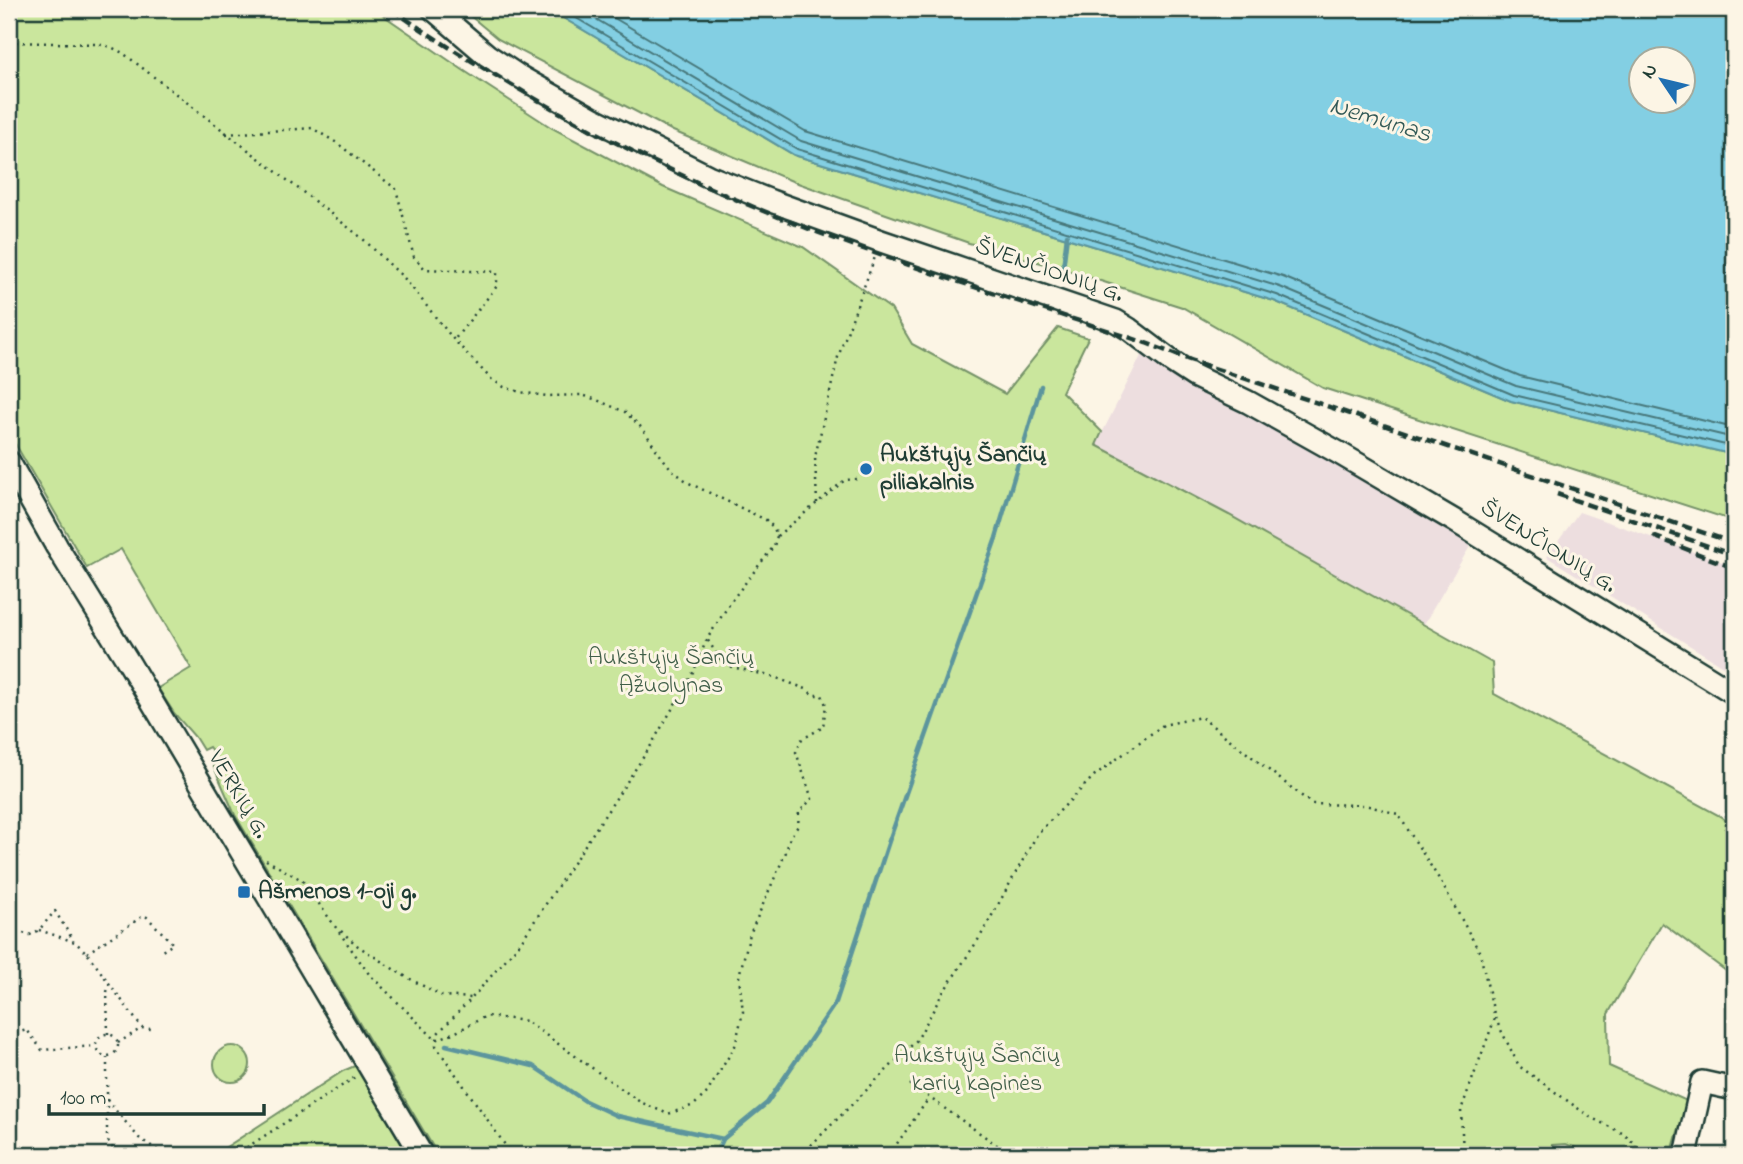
<svg xmlns="http://www.w3.org/2000/svg" width="1743" height="1164" font-family="'Indie Flower',sans-serif">
  <style>
    .built { fill: #eddedf }
    .green { fill: #cae69d; stroke: #749268; stroke-width: 2 }
    .water { fill: #83cfe3; stroke: #5b959d; stroke-width: 2; fill-rule: evenodd }
    .lines { fill: none; stroke-linecap: round; stroke-linejoin: round }
    .shore { stroke: #47777a; stroke-width: 2 }
    .stream { stroke: #5b959d; stroke-width: 4.5 }
    .minor-casing { stroke: #1f3d34; stroke-width: 26 }
    .path { stroke: #1f3d34; stroke-width: 2.5; stroke-dasharray: 2 5; stroke-linecap: butt }
    .minor { stroke: #fcf5e5; stroke-width: 21 }
    .rail { stroke: #1f3d34; stroke-width: 4.5; stroke-dasharray: 10 5; stroke-linecap: butt }
    .poi-dot { fill: #1f6fb2; stroke: #fcf5e5; stroke-width: 2.5 }
    .labels { text-anchor: middle; dominant-baseline: central; stroke-width: 6; stroke-linejoin: round; paint-order: stroke }
    .street-label { font-size: 24px; fill: #1f3d34; stroke: #fcf5e5 }
    .poi-label { font-size: 24px; font-weight: bold; fill: #1f3d34; stroke: #fcf5e5; text-anchor: start }
    .park-label { font-size: 24px; fill: #415f49; stroke: #fcf5e5 }
    .water-label { font-size: 26px; font-style: italic; fill: #335a57; stroke: #fcf5e5 }
  </style>
  <rect width="100%" height="100%" fill="#fcf5e5"/>
  <filter id="ink" filterUnits="userSpaceOnUse"><feTurbulence type="fractalNoise" baseFrequency=".0143" numOctaves="2"/><feDisplacementMap in="SourceGraphic" scale="14" xChannelSelector="R" yChannelSelector="G"/><feConvolveMatrix kernelMatrix="1 2 1 2 8 2 1 2 1" color-interpolation-filters="sRGB"/></filter>
  <g filter="url(#ink)">
    <!-- built -->
    <g class="built">
      <path d="M1144 350 1475 538 1424 624 1229 515 1096 445Z"/>
      <path d="M1579 512 1734 566V673L1547 557Z"/>
    </g>
    <!-- green -->
    <g class="green">
      <path d="M9 9H374L463 70 552 128 663 187 803 247 891 309 912 344 1005 394 1058 328 1088 338 1062 392 1102 432 1096 445 1229 515 1492 663 1494 694 1720 816 1734 827V977L1662 923 1608 1014 1609 1066 1687 1101 1671 1155H1593L1566 1144 1552 1145 1549 1155H438L235 815 211 760 216 756 209 747 203 750 195 737 174 713 158 688 191 668 121 549 87 568 9 433Z"/>
      <path d="M462 9H548L794 155 1274 301 1511 401 1734 455V521L1323 388 1182 307 1063 269 969 243 792 181 673 131 498 39Z"/>
      <circle cx="232" cy="1064" r="18"/>
      <path d="M357 1065 411 1155H214L343 1071Z"/>
    </g>
    <!-- water -->
    <path class="water" d="M548 9H1734V455L1511 401 1274 301 794 155ZM1642 60H1684V102H1642Z"/>
    <g class="lines">
      <!-- shore -->
      <g class="shore">
        <path d="M561 9 797 149 1277 295 1514 395 1734 447"/>
        <path d="M579 9 801 141 1280 287 1516 386 1734 438"/>
        <path d="M599 9 805 131 1283 277 1520 376 1734 428"/>
      </g>
      <!-- stream -->
      <g class="stream">
        <path d="M1063 269 1067 235"/>
        <path d="M446 1045 533 1066 585 1101 617 1116 723 1139"/>
        <path d="M716 1155 723 1139 767 1103 836 1002 889 841 996 538 1041 386"/>
      </g>
      <defs>
        <g id="minor">
          <path d="M433 9 487 55 517 75 594 119 708 176 771 201 881 241 1116 321 1129 329 1171 361 1194 376 1248 402 1339 453 1455 521 1734 693"/>
          <path d="M9 462 57 547 129 663 422 1155"/>
          <path d="M1686 1155 1702 1082 1734 1089"/>
        </g>
      </defs>
      <!-- minor casing -->
      <use href="#minor" class="minor-casing"/>
      <!-- path -->
      <g class="path">
        <path d="M9 42 97 44 111 47 123 53 362 238 405 279 454 340 491 379 504 387 520 392 547 396 582 395 597 400 625 412 643 429 658 452 672 470 689 483 766 520 774 528 777 536 774 546 732 600 707 639 692 675 650 747 520 943 472 998 438 1033 436 1046 512 1155"/>
        <path d="M226 134 312 128 337 143 396 189 414 257 425 269 497 272V286L454 340"/>
        <path d="M817 503 815 457 838 357 875 257"/>
        <path d="M777 536 845 480 858 479"/>
        <path d="M266 860 302 880 369 974 436 1040 458 1031 486 1016 526 1021 640 1102 668 1114 694 1105 707 1093 735 1046 743 1012 739 976 750 934 786 852 790 837 798 826 799 812 812 799 796 752 801 740 823 727 826 705 822 695H813L806 689 774 677 732 667 722 662 707 639"/>
        <path d="M39 930 75 942 87 953 142 1028 151 1029"/>
        <path d="M341 931 358 946 401 974 442 996 472 998"/>
        <path d="M23 933 30 935 39 930 55 911 73 940"/>
        <path d="M87 953 143 916 147 917 173 944 159 953"/>
        <circle cx="107" cy="1045" r="11"/>
        <path d="M108 1034 107 992 110 982"/>
        <path d="M9 1035 27 1030 42 1050 95 1046"/>
        <path d="M118 1043 142 1028"/>
        <path d="M107 1057V1139L113 1149 111 1155"/>
        <path d="M910 1084 1011 1155"/>
        <path d="M107 1100 139 1138 165 1155"/>
        <path d="M235 1155 357 1076"/>
        <path d="M393 1155 394 1145"/>
        <path d="M801 1155 917 1040 942 994 980 937 1038 833 1095 775 1163 725 1201 717 1312 804 1365 805 1398 814 1441 882 1480 953 1495 1018 1519 1066 1590 1117 1624 1134 1646 1155"/>
        <path d="M889 1155 929 1098"/>
        <path d="M1463 1155 1461 1110 1495 1018"/>
      </g>
      <!-- minor -->
      <use href="#minor" class="minor"/>
      <!-- rail -->
      <g class="rail">
        <path d="M392 9C432 38 475 63 517 88 609 142 704 189 804 227 916 270 1032 305 1146 343L1187 359 1734 543"/>
        <path d="M1557 494 1734 555"/>
        <path d="M1653 536 1734 568"/>
      </g>
    </g>
  </g>
  <!-- markers -->
  <g class="poi-dot">
    <circle cx="866" cy="469" r="7"/>
    <rect x="237" y="885" width="14" height="14" rx="3.5"/>
  </g>
  <g class="labels">
    <!-- street labels -->
    <g class="street-label">
      <text transform="translate(1049 271) rotate(19)">ŠVENČIONIŲ G.</text>
      <text transform="translate(1548 547) rotate(32)">ŠVENČIONIŲ G.</text>
      <text transform="translate(238 795) rotate(59)">VERKIŲ G.</text>
    </g>
    <!-- poi labels -->
    <g class="poi-label">
      <text x="880" y="455">Aukštųjų Šančių<tspan x="880" dy="28">piliakalnis</tspan></text>
      <text x="258" y="892">Ašmenos 1-oji g.</text>
    </g>
    <!-- park labels -->
    <g class="park-label">
      <text x="671" y="658">Aukštųjų Šančių<tspan x="671" dy="28">Ąžuolynas</tspan></text>
      <text x="977" y="1056">Aukštųjų Šančių<tspan x="977" dy="28">karių kapinės</tspan></text>
    </g>
    <!-- water labels -->
    <g class="water-label">
      <text transform="translate(1380 121) rotate(17)">Nemunas</text>
    </g>
  </g>
  <!-- margin -->
  <rect width="1743" height="1164" fill="none" stroke="#fcf5e5" stroke-width="35"/>
  <rect x="18" y="18" width="1708" height="1129" fill="none" stroke="#1f3d34" stroke-width="2.5" filter="url(#ink)"/>
  <!-- north arrow -->
  <g transform="translate(1662 80) rotate(305)"><circle r="33" fill="#fcf5e5" stroke="#a4ab9e" stroke-width="2"/>
  <path d="M0-5L12 26L0 18L-12 26Z" fill="#1f6fb2"/>
  <text y="-10" font-size="19" font-weight="bold" text-anchor="middle" fill="#1f3d34">N</text>
  </g>
  <!-- scale -->
  <path d="M49 1104v10h215v-10" fill="none" stroke="#1f3d34" stroke-width="3.5"/>
  <text x="60" y="1104" font-size="21" fill="#1f3d34" stroke="#fcf5e5" stroke-width="5" paint-order="stroke">100 m</text>
</svg>
